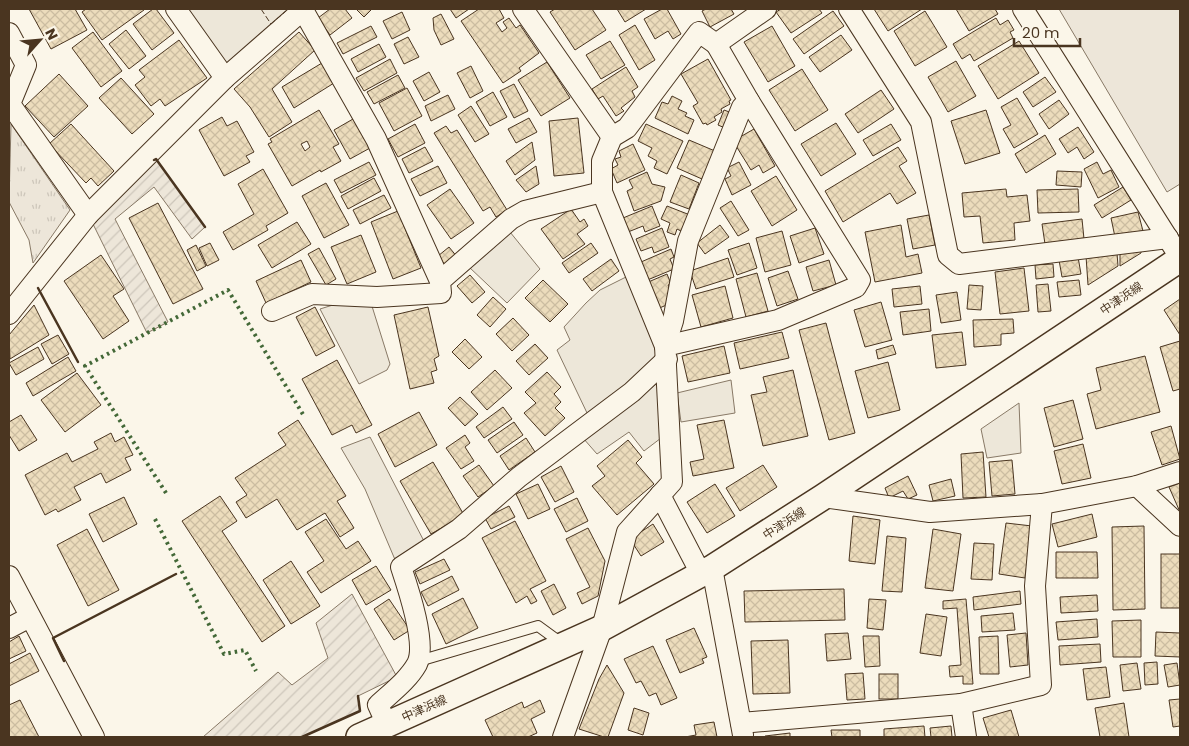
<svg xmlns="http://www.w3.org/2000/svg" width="1189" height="746" font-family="Poppins,'Noto Sans JP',sans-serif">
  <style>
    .park { fill: url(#park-tufts); stroke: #887966 }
    .garden { fill: url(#garden-furrows); stroke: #887966 }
    .pitch { fill: #ede6d9; stroke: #887966 }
    .parking { fill: #ede7d9; stroke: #887966 }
    .building { fill: url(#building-cross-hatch); stroke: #4a3520; fill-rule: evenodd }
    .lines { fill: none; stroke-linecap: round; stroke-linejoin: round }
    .service-casing { stroke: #4a3520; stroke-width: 12 }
    .minor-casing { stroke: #4a3520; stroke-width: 22 }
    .tertiary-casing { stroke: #4a3520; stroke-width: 28 }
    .service { stroke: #fbf6e9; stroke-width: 10 }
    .minor { stroke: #fbf6e9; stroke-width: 20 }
    .tertiary { stroke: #fbf6e9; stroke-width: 25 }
    .hedge { stroke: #436837; stroke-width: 4; stroke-dasharray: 2.5 4; stroke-linecap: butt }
    .fence { stroke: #4a3520; stroke-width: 1; stroke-dasharray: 6 2.5; stroke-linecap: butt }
    .wall { stroke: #4a3520; stroke-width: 2.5 }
    .labels { text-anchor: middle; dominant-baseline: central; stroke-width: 4; stroke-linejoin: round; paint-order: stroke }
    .street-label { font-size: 12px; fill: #4a3520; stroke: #fbf6e9 }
  </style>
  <defs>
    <pattern id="park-tufts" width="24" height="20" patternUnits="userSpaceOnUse" patternTransform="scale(1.25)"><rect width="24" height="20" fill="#ede6d9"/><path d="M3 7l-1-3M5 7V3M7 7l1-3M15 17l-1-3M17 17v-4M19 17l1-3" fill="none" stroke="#cdc6ba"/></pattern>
    <pattern id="garden-furrows" width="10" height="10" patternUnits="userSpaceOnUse" patternTransform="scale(1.25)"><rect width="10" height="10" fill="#ede6d9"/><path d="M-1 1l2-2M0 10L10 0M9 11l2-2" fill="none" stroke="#cdc6ba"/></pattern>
    <pattern id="building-cross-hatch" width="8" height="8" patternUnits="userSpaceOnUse" patternTransform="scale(1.25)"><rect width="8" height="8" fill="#ecdcbc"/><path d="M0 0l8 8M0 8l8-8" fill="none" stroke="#ccbda1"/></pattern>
  </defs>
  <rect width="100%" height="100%" fill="#fbf6e9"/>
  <!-- park -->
  <path class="park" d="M11 124 70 210 33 263 29 240 9 202Z"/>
  <!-- garden -->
  <g class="garden">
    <path d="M156 159 205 227 192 239 154 187 115 219 168 322 147 333 92 222Z"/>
    <path d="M352 594 397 677 358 696 360 711 302 737H203L278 672 292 685 328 658 316 623Z"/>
  </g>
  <!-- pitch -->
  <path class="pitch" d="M1059 9H1180V184L1167 192Z"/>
  <!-- parking -->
  <g class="parking">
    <path d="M190 9H289L225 66 186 12Z"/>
    <path d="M510 232 540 269 507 303 469 267Z"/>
    <path d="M626 277 658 352 649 368 588 415 557 350 570 340 564 327 586 303 600 290Z"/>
    <path d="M371 303 390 364 387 370 359 384 320 309 336 304Z"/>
    <path d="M731 380 735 413 681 422 677 393Z"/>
    <path d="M659 382 665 435 644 451 629 432 597 454 583 438Z"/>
    <path d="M1019 403 1021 453 987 458 981 429Z"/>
    <path d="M370 437 426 545 396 562 365 489 341 448Z"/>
  </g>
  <!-- building -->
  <g class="building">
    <path d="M29 9H75L87 30 51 49Z"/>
    <path d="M86 9H144V10L102 40 82 12Z"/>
    <path d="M153 9H156L174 33 152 50 133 24Z"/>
    <path d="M330 9H345L352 18 330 35 318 18Z"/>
    <path d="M358 9H372L364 17 357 10Z"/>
    <path d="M450 9H469L456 18Z"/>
    <path d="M479 9H499L504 18 496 23 502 32 507 28 503 22 509 18 516 28 520 25 539 53 519 68 521 71 503 83 461 21Z"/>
    <path d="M555 9H592L606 30 575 50 550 12Z"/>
    <path d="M617 9H646L625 22Z"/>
    <path d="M662 9H667L681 34 673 39 668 31 655 39 644 19Z"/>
    <path d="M706 9H731L734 14 710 27 702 11Z"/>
    <path d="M781 9H819L822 13 791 33 776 12Z"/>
    <path d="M874 9H922L888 31Z"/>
    <path d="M956 9H995L998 14 969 31Z"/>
    <path d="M833 11 844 26 804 54 793 39Z"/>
    <path d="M925 11 947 47 915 66 894 31Z"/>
    <path d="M402 12 410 30 392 39 383 21Z"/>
    <path d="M441 14 454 39 441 45 434 30 433 18Z"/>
    <path d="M996 18 1000 25 1008 20 1014 30 1010 32 1013 38 974 61 970 54 962 59 953 44Z"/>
    <path d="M635 25 655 60 639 70 619 35Z"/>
    <path d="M371 26 377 37 343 54 337 43Z"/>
    <path d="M772 26 795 66 768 82 744 42Z"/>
    <path d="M126 30 146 56 129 69 109 44Z"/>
    <path d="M93 32 122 71 101 87 72 48Z"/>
    <path d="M299 32 315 50 272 89 292 122 269 137 250 107 234 89Z"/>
    <path d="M841 35 852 50 820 72 809 57Z"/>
    <path d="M408 37 419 57 404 64 394 44Z"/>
    <path d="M179 40 207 78 165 106 160 99 151 106 135 85 145 77 139 70Z"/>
    <path d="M610 41 625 65 601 79 586 55Z"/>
    <path d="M1019 41 1039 73 998 99 978 66Z"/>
    <path d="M379 44 386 57 358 72 351 59Z"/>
    <path d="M390 59 397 73 364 91 356 78Z"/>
    <path d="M708 59 731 100 729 101 730 104 721 109 722 112 714 117 716 120 707 125 706 123 703 124 693 106 698 103 681 74Z"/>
    <path d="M956 61 976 96 948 112 928 77Z"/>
    <path d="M547 62 570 98 541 116 518 80Z"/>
    <path d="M322 63 334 83 294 108 282 87Z"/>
    <path d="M471 66 483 91 470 98 457 73Z"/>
    <path d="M626 67 638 87 632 91 635 97 621 108 624 111 616 116 603 96 598 99 592 89Z"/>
    <path d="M802 69 828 110 795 131 769 90Z"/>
    <path d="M429 72 440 92 424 101 413 81Z"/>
    <path d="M59 74 88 106 54 137 25 106Z"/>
    <path d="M398 75 405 88 374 104 367 92Z"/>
    <path d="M1045 77 1056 92 1033 107 1023 92Z"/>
    <path d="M121 78 154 114 132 134 99 98Z"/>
    <path d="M514 84 528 111 514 118 500 91Z"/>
    <path d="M407 88 422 116 394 131 379 103Z"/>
    <path d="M881 90 894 109 858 133 845 114Z"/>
    <path d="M493 92 507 117 490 126 476 102Z"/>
    <path d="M448 95 455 109 431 121 425 106Z"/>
    <path d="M672 96 682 101 678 109 687 113 685 116 694 120 688 134 655 118 662 102 668 104Z"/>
    <path d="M1017 98 1038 134 1014 148 1003 129 1011 125 1001 107Z"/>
    <path d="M1059 100 1069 114 1049 129 1039 114Z"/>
    <path d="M471 106 489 134 475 142 458 115Z"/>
    <path d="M319 110 339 144 333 147 341 161 321 172 320 170 292 186 268 144 272 142 270 139ZM307 141 310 147 305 151 301 144Z"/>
    <path d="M724 110 732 113 725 128 718 125Z"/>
    <path d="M986 110 1000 153 965 164 951 121Z"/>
    <path d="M222 117 227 126 237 121 254 152 246 156 250 162 224 176 199 130Z"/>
    <path d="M529 118 537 132 516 143 508 129Z"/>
    <path d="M578 118 584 173 554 176 549 121Z"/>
    <path d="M353 119 370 148 350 159 334 130Z"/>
    <path d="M836 123 856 154 821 176 801 144Z"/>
    <path d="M71 124 114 171 98 186 91 178 86 183 49 144Z"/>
    <path d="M415 124 425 143 398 157 388 139Z"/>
    <path d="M646 124 683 141 667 174 654 168 657 161 648 156 652 148 638 141Z"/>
    <path d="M891 124 901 140 873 156 863 140Z"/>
    <path d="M446 126 451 133 457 130 507 210 496 217 490 207 483 211 434 133Z"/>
    <path d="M1078 127 1094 152 1084 159 1077 147 1068 153 1059 139Z"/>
    <path d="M754 129 775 166 763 173 759 165 751 170 733 141Z"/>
    <path d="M1045 135 1056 154 1026 173 1015 154Z"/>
    <path d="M689 140 715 151 702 179 677 168Z"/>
    <path d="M532 142 535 160 515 175 506 161Z"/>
    <path d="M633 144 645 170 617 183 611 169 618 165 615 159 621 157 619 151Z"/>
    <path d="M425 147 433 161 409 173 402 159Z"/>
    <path d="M898 147 907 161 899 166 916 193 897 204 890 193 843 222 825 191Z"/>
    <path d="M369 162 376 175 341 193 334 180Z"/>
    <path d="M739 162 751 185 732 195 725 179 731 176 727 168Z"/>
    <path d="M1097 162 1103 174 1111 170 1119 187 1098 198 1084 169Z"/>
    <path d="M438 166 447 183 420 196 411 179Z"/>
    <path d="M536 166 539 184 526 192 516 180Z"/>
    <path d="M263 169 288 213 266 226 268 230 233 250 223 232 254 214 238 184Z"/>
    <path d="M1057 171 1082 172 1081 187 1056 185Z"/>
    <path d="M647 172 652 184 665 187 661 201 634 211 627 191 633 188 629 180Z"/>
    <path d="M681 175 699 183 689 209 670 202Z"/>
    <path d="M776 176 797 210 772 226 751 191Z"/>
    <path d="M374 178 381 191 348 209 341 196Z"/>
    <path d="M326 183 349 225 324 238 302 196Z"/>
    <path d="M1123 187 1131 200 1102 218 1094 205Z"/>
    <path d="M450 189 474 223 451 239 427 205Z"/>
    <path d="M1006 189 1007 197 1027 195 1030 221 1014 223 1015 240 983 243 980 216 964 217 962 193Z"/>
    <path d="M1078 189 1079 212 1038 213 1037 190Z"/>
    <path d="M384 195 391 208 360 224 353 210Z"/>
    <path d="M731 201 749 230 738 236 720 208Z"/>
    <path d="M158 203 203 289 173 304 129 218Z"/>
    <path d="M652 206 660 226 645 232 643 226 628 232 623 218Z"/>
    <path d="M667 206 690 215 683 232 677 229 675 235 667 232 670 223 661 219Z"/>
    <path d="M571 209 580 222 584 219 588 226 577 234 585 244 563 259 541 229Z"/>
    <path d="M398 211 421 268 393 279 371 222Z"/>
    <path d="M1138 212 1143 231 1115 237 1111 218Z"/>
    <path d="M929 215 935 245 913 249 907 219Z"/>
    <path d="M1082 219 1084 239 1045 244 1042 224Z"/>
    <path d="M297 222 311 244 272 268 258 245Z"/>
    <path d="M720 225 729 237 705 254 697 243Z"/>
    <path d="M901 225 906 257 918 254 922 273 875 282 865 232Z"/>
    <path d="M662 228 669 247 654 253 652 247 641 251 636 239Z"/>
    <path d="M815 228 824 254 799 263 790 236Z"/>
    <path d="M782 231 791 265 765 272 756 238Z"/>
    <path d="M361 235 376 272 347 284 331 247Z"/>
    <path d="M210 243 219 260 207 266 199 248Z"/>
    <path d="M591 243 598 253 569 273 562 263Z"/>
    <path d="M749 243 757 268 737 275 728 250Z"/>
    <path d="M196 245 206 266 197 271 187 250Z"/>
    <path d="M449 247 458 258 447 267 438 256Z"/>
    <path d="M319 248 336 279 326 285 308 254Z"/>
    <path d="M1141 248V253L1120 266V251Z"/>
    <path d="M671 249 674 257 670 259 674 269 645 281 641 262Z"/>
    <path d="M1117 253 1118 266 1088 285 1086 256Z"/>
    <path d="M101 255 124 289 113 296 129 321 103 339 64 281Z"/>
    <path d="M1078 257 1081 274 1062 277 1059 260Z"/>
    <path d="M728 258 734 277 696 289 690 271Z"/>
    <path d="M611 259 619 271 592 291 583 279Z"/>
    <path d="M301 260 311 282 266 303 256 281Z"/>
    <path d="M829 260 836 285 813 291 806 267Z"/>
    <path d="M1053 264 1054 277 1036 279 1035 265Z"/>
    <path d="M1024 268 1029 311 1000 314 995 272Z"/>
    <path d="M788 271 798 299 777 306 768 278Z"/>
    <path d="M757 273 768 311 746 317 736 279Z"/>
    <path d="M667 274 671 284 668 285 671 291 669 304 657 309 646 283Z"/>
    <path d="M470 275 485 292 472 303 457 286Z"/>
    <path d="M543 280 568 304 550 322 525 298Z"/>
    <path d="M1079 280 1081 295 1059 297 1057 282Z"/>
    <path d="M1048 284 1051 311 1038 312 1036 285Z"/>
    <path d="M969 285 983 286 981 310 967 309Z"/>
    <path d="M725 286 733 318 701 327 692 295Z"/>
    <path d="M920 286 922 304 894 307 892 289Z"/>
    <path d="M957 292 961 320 941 323 936 295Z"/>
    <path d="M493 297 506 309 490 327 477 315Z"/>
    <path d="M1180 299V335L1164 310Z"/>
    <path d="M881 302 892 340 865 347 854 310Z"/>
    <path d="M34 305 49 335 10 359 9 335Z"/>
    <path d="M315 307 335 346 316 356 296 317Z"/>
    <path d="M428 307 439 356 434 359 437 370 431 372 434 383 410 389 394 315Z"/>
    <path d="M929 309 931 331 903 335 900 312Z"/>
    <path d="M513 318 529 335 512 351 496 334Z"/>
    <path d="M1013 319 1014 333 1001 334V345L974 347 973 320Z"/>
    <path d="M826 323 855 433 829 440 799 330Z"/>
    <path d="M782 332 789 358 740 369 734 343Z"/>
    <path d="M962 332 966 365 936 368 932 335Z"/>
    <path d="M58 335 69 354 52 364 41 344Z"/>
    <path d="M465 339 482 357 469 369 452 352Z"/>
    <path d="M1180 341V389L1173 391 1160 347Z"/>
    <path d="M535 344 548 358 529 375 516 361Z"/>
    <path d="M893 345 896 354 878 359 876 350Z"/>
    <path d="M724 346 730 373 688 382 682 356Z"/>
    <path d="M38 347 44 359 16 375 9 363Z"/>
    <path d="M1145 356 1160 412 1096 429 1087 394 1101 390 1096 368Z"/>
    <path d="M68 357 76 371 33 396 26 383Z"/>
    <path d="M337 360 372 425 356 433 352 425 332 435 302 379Z"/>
    <path d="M888 362 900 410 868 418 855 371Z"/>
    <path d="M495 370 512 388 487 410 471 392Z"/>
    <path d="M793 370 808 436 763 446 751 395 767 392 763 377Z"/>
    <path d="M547 372 561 387 554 394 561 402 555 408 565 418 545 436 524 413 536 403 525 392Z"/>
    <path d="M77 373 101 405 65 432 41 400Z"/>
    <path d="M460 397 478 414 465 426 448 408Z"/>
    <path d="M1073 400 1083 439 1054 447 1044 408Z"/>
    <path d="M503 407 512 419 484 438 476 427Z"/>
    <path d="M419 412 437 445 395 467 378 434Z"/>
    <path d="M21 415 37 440 19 451 9 435V422Z"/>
    <path d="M298 420 346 496 337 501 354 528 340 537 325 513 297 530 277 499 246 518 236 502 247 495 235 478 286 445 278 433Z"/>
    <path d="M724 420 734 468 693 476 690 462 704 459 697 425Z"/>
    <path d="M514 422 523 435 497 453 488 440Z"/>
    <path d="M1171 426 1180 459 1162 465 1151 432Z"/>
    <path d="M111 433 115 442 124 437 133 455 125 458 131 470 106 483 101 473 74 487 81 500 58 512 56 509 45 515 25 475 67 453 72 462 98 449 94 442Z"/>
    <path d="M465 435 470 443 465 447 474 461 461 469 446 448Z"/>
    <path d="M526 438 535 452 509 470 500 456Z"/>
    <path d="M628 440 642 457 636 463 654 484 617 515 592 486 605 476 597 466Z"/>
    <path d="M1083 444 1091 478 1062 484 1054 451Z"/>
    <path d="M983 452 986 497 963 498 961 454Z"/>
    <path d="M1012 460 1015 494 992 496 989 462Z"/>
    <path d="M433 462 464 515 431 534 400 481Z"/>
    <path d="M479 465 494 486 478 497 463 476Z"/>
    <path d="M763 465 777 487 740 511 726 488Z"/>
    <path d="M561 466 574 492 555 502 541 477Z"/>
    <path d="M908 476 917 495 908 499 903 491 889 498 885 488Z"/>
    <path d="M951 479 955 496 933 501 929 485Z"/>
    <path d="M1180 483V512L1169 487Z"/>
    <path d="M538 484 550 509 528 519 516 494Z"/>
    <path d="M715 484 735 516 707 533 687 502Z"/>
    <path d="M220 496 237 521 222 531 285 626 262 642 182 521Z"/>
    <path d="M124 497 137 524 103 542 89 514Z"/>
    <path d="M577 498 588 521 566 532 554 509Z"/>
    <path d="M509 506 515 517 491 529 485 518Z"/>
    <path d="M1092 514 1097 537 1058 547 1052 524Z"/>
    <path d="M853 516 880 520 875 564 849 561Z"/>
    <path d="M326 519 346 549 358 541 371 561 321 593 307 572 324 561 305 532Z"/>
    <path d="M515 521 546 581 530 589 537 601 531 604 527 596 516 603 482 538Z"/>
    <path d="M1006 523 1032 526 1025 578 999 574Z"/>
    <path d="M653 524 664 542 641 556 630 539Z"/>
    <path d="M1144 526 1145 609 1113 610 1112 527Z"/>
    <path d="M588 528 605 561 598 596 582 604 577 593 590 587 566 539Z"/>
    <path d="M87 529 119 590 88 606 57 545Z"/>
    <path d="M933 529 961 534 953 591 925 588Z"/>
    <path d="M887 536 906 538 902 592 882 591Z"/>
    <path d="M974 543 994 544 992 580 971 579Z"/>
    <path d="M1056 552H1097L1098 578H1056Z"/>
    <rect x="1161" y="554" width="19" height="54"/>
    <path d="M444 559 450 570 420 584 415 572Z"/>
    <path d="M291 561 320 606 291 624 263 580Z"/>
    <path d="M376 566 391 590 366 605 352 580Z"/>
    <path d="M452 576 459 590 428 606 421 592Z"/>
    <path d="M554 584 566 608 553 615 541 591Z"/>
    <path d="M844 589 845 620 745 622 744 591Z"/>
    <path d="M1020 591 1021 604 974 610 973 597Z"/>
    <path d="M1097 595 1098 611 1061 613 1060 597Z"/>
    <path d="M463 598 478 628 446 644 432 614Z"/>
    <path d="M389 599 410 630 394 640 374 609Z"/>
    <path d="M869 599 886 600 883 630 867 628Z"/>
    <path d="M966 599 973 684H963V676L950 677 949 666 961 665 957 608 943 609V601Z"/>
    <path d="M1013 613 1015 630 982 632 981 616Z"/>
    <path d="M926 614 947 617 941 656 920 653Z"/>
    <path d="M1097 619 1098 637 1058 640 1056 622Z"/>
    <path d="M1141 620V657H1113L1112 621Z"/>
    <path d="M694 628 707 657 702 659 704 663 680 673 666 640Z"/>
    <path d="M1156 632 1180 633V657L1155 656Z"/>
    <path d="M848 633 851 659 827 661 825 634Z"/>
    <path d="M1026 633 1028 665 1010 667 1007 635Z"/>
    <path d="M19 636 26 651 9 659V642Z"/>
    <path d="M863 636H879L880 666 865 667Z"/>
    <path d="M998 636 999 674H980L979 637Z"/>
    <path d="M788 640 790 693 753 694 751 641Z"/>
    <path d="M1100 644 1101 662 1060 665 1059 646Z"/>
    <path d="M653 646 677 698 661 705 656 693 649 696 641 681 636 683 624 659Z"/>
    <path d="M30 653 39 671 9 686V664Z"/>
    <path d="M1157 662 1158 684 1145 685 1144 663Z"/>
    <path d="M1137 663 1141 689 1123 691 1120 665Z"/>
    <path d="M1177 663 1180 685 1168 687 1164 665Z"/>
    <path d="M607 665 624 693 608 737H604L579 729 599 679Z"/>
    <path d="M1106 667 1110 697 1087 700 1083 669Z"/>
    <path d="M863 673 865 699 847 700 845 674Z"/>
    <rect x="879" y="674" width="19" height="25"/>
    <path d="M1180 699V726L1173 727 1169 700Z"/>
    <path d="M20 700 39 737H9V705Z"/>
    <path d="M540 700 545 712 531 719 537 733 528 737H493L485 720 522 702 524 708Z"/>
    <path d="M1124 703 1129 737H1100L1095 708Z"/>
    <path d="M634 708 649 713 643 735 628 730Z"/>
    <path d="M1011 710 1019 737H989L983 718Z"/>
    <path d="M714 722 717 737H685L696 735 694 725Z"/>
    <path d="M924 726 925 737H884V729Z"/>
    <path d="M951 726 952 737H931L930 728Z"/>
    <path d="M831 730H860V737H832Z"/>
    <path d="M790 733V737H765V736Z"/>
  </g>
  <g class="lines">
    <defs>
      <path id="service" d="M419 661 538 626 564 645"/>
      <g id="minor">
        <path d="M176 9 225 78"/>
        <path d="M523 9 612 137"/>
        <path d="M849 9 921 122 948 255 959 264 1168 238"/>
        <path d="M1023 9 1174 248"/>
        <path d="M303 10 376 139 440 281"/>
        <path d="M9 33 26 65 10 104 88 215"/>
        <path d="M272 311 312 294 377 297 441 293 440 281 511 219 525 211 602 192"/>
        <path d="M9 314 88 215 225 78 304 9"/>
        <path d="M665 346 778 320 856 287 860 280 749 101 716 44"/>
        <path d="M665 346 673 321 688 241 742 107 749 101"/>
        <path d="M1137 486 1180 526"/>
        <path d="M660 495 701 574"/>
        <path d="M823 497 930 512 1042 504 1137 486 1180 472"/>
        <path d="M712 568 743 735"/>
        <path d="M9 576 94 737"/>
        <path d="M9 628 30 617"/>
        <path d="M961 704 966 737"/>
        <path d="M741 723 961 704 1041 685 1035 586 1042 504"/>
        <path d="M387 725 378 705C392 692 408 680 417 664 427 644 408 588 401 567L459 529 519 477 632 392 667 359"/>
        <path d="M563 737 602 628 627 532 672 482 665 346 602 192V161L612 137 627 128 699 32 716 44 766 9"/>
      </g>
      <path id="tertiary" d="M359 737 602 628 712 568 823 497 1180 259"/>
    </defs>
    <!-- service casing -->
    <use href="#service" class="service-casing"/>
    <!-- minor casing -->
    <use href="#minor" class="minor-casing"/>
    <!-- tertiary casing -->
    <use href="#tertiary" class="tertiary-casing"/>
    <!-- service -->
    <use href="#service" class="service"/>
    <!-- minor -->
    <use href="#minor" class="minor"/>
    <!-- tertiary -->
    <use href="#tertiary" class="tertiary"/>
    <!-- hedge -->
    <g class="hedge">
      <path d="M166 493 85 366 228 290 304 416"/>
      <path d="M155 519 224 654 245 650 256 671"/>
    </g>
    <!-- fence -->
    <path class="fence" d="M261 9 271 24 286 11"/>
    <!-- wall -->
    <g class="wall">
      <path d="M154 160 156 159 205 227"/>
      <path d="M38 288 78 362"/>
      <path d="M64 661 53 638 176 574"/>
      <path d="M302 737 360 711 358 696"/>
    </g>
  </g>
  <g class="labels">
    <!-- street labels -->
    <g class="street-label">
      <text transform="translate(1121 298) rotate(-34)">中津浜線</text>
      <text transform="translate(784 523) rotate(-33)">中津浜線</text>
      <text transform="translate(424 708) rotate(-24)">中津浜線</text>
    </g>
  </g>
  <!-- border -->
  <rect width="1189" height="746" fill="none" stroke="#4a3520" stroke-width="20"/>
  <!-- north arrow -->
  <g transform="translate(40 40) rotate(63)" stroke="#fbf6e9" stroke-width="4" paint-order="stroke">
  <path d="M0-4L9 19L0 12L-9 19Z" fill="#4a3520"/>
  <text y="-8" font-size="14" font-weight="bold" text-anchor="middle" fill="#4a3520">N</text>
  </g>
  <!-- scale -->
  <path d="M1014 38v8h66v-8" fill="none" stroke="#4a3520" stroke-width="2.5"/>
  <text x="1022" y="38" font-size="15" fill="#4a3520" stroke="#fbf6e9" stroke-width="4" paint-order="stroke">20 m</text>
</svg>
